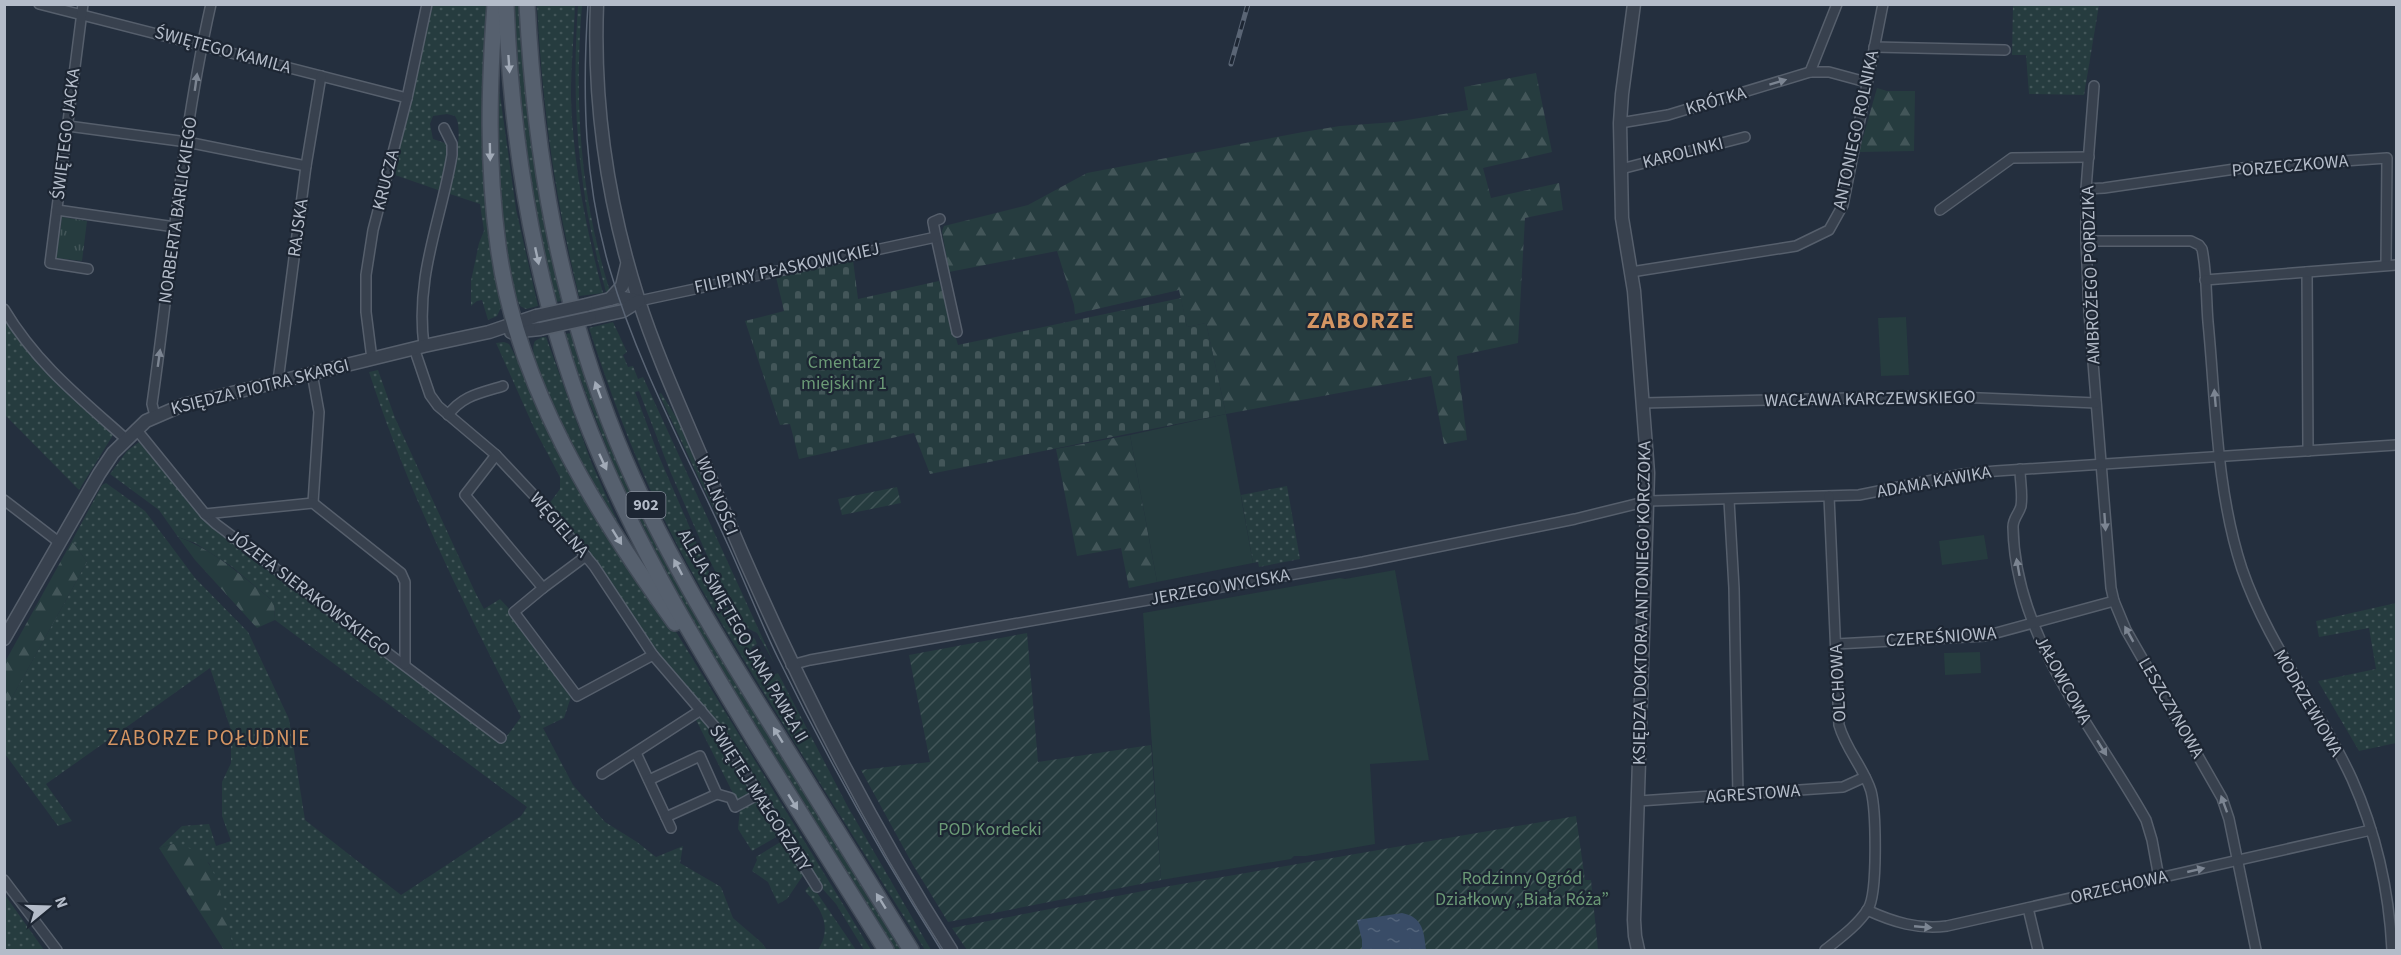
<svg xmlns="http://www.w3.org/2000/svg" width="2401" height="955" font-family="'Source Sans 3',sans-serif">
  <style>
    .grass { fill: url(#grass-dots) }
    .forest { fill: url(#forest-firs) }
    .cemetery { fill: url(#cemetery-stones) }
    .park { fill: url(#park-tufts) }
    .garden { fill: url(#garden-furrows) }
    .pitch { fill: #263c3f }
    .water { fill: url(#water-ripples) }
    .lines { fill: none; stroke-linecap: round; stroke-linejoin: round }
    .minor-casing { stroke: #565f6c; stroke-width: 12 }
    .tertiary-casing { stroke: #565f6c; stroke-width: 15 }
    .primary-casing { stroke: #414a57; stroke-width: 18 }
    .minor { stroke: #38414e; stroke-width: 9 }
    .tertiary { stroke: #38414e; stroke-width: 12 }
    .primary { stroke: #56606e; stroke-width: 15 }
    .tram { stroke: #5a6575; stroke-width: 1.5 }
    .rail-casing { stroke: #5a6575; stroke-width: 5 }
    .rail { stroke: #1d2633; stroke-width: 3; stroke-dasharray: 9; stroke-linecap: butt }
    .tertiary-bridge-casing { stroke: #565f6c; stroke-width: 15; stroke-linecap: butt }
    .tertiary-bridge { stroke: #38414e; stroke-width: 12 }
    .oneway { fill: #a1aab7 }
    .oneway2 { fill: #7c8592 }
    .labels { text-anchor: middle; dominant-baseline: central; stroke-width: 4.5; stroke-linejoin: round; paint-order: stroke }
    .shield { fill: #1d2633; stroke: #878f9c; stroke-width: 1.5 }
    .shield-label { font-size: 16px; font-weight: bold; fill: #b4bcc9 }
    .street-label { font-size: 18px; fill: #b4bcc9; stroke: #1d2633 }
    .park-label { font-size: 18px; fill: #6b9a76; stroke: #1d2633 }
    .quarter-label { font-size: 21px; letter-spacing: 1.5px; fill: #d59563; stroke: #1d2633 }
    .district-label { font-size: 24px; font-weight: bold; letter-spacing: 1.5px; fill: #d59563; stroke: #1d2633 }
  </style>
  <defs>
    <pattern id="grass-dots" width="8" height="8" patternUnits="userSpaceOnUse" patternTransform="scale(1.5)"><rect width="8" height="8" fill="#263c3f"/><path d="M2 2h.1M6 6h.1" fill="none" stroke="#435659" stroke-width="1.8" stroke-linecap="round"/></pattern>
    <pattern id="forest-firs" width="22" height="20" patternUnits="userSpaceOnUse" patternTransform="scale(1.5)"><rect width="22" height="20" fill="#263c3f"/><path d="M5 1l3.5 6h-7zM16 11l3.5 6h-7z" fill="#435659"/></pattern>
    <pattern id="cemetery-stones" width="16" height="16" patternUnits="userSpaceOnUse" patternTransform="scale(1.5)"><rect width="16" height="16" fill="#263c3f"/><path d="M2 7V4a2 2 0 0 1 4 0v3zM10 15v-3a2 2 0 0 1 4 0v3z" fill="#435659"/></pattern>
    <pattern id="park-tufts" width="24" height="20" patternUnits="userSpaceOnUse" patternTransform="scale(1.5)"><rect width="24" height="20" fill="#263c3f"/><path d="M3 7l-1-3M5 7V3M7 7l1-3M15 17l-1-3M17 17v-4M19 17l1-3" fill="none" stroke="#435659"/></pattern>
    <pattern id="garden-furrows" width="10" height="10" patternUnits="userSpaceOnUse" patternTransform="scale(1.5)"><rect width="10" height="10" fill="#263c3f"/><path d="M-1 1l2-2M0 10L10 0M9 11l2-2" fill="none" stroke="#435659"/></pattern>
    <pattern id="water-ripples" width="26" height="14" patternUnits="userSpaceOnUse" patternTransform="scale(1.5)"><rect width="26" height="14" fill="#394c67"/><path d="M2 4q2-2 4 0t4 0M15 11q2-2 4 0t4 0" fill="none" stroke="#53647b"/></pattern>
  </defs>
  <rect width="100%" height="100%" fill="#242f3e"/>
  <!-- grass -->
  <g class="grass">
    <path d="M433 5H491L502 305 497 316 488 320 482 300 477 301 471 306V281L479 243 484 231 480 204 447 193C452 175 465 131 455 116L447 114 433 116 430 124 433 139 448 144 449 147 441 191 392 174Z"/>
    <path d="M513 5H519C525 108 538 200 561 301L556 302C531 204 519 105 513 5Z"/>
    <path d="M537 5H575C574 35 571 66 571 97 573 164 586 228 603 293L579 296C555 200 542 104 537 5Z"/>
    <path d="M582 5C574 101 580 195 609 288V291L606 292C578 193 571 106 578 5Z"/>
    <path d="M2013 5H2099L2084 95 2029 94 2026 55H2012Z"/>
    <path d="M497 74 516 209 538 306 526 309 520 306 515 294 512 295 495 179Z"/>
    <path d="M4 318 29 352 57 384 113 435 79 490 5 415Z"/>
    <path d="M613 322 627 352 623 355 628 367 633 366 638 379 643 377 774 663 757 633 743 626 706 553 670 471 639 391 635 392 658 454 712 579 739 628 755 639 757 644 751 648 755 654 762 652 770 669 765 675 767 678 778 673 848 807 931 950H925C872 866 818 781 766 696 732 640 697 585 668 527 636 462 611 396 589 328Z"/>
    <path d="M571 333C621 499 705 636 797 781 832 837 867 894 903 950H896L887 936 733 688 673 586 617 474 577 370 565 334Z"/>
    <path d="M542 337H546L592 464 624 536C605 508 520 368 535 341Z"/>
    <path d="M504 342 509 344 518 361H522L625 558 678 635 871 950H864L836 904 820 886 724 733 658 655 594 558 549 504 560 489V477L534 428 496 343Z"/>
    <path d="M378 370 395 418 475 592 484 609 500 599 513 613 572 694 564 718 543 728 573 785 605 822 637 842 656 857 683 846 680 863 721 887 733 918 762 943 767 950H234L216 880 209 863 173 844 159 848 182 826 209 824 216 846 231 841 222 816V782L231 763V730L210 668 46 784 72 821 58 826 5 754V710L87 562 72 541 102 485 106 483 145 511 195 578 248 632 289 719 305 820 401 895 521 816 527 807 275 620 274 602 231 566 195 543 178 537 159 510 110 474 127 451 139 442 206 521 501 744 521 717C464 605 408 492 369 372Z"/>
    <path d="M661 393 678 420 723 529 659 394Z"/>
    <path d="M1287 486 1300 559 1259 567 1258 562 1253 563 1241 495Z"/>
    <path d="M2396 603V743L2359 751 2318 681 2376 669 2369 628 2319 637 2316 621Z"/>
    <path d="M699 719C715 723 743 776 753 791L752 795 738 803 696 720Z"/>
    <path d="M758 800 779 832 778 836 752 851 738 829 740 808 752 801Z"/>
    <path d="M782 841 784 842 804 874 787 899 778 904 768 882 752 871 757 860 756 857Z"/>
    <path d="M811 884 856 950H818C833 927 821 908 805 891Z"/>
    <path d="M4 895H5L44 950H5Z"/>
  </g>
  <!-- forest -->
  <g class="forest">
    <path d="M1536 73 1552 152 1483 168 1491 198 1559 183 1563 210 1525 218 1518 343 1457 356 1467 440 1444 444 1431 376 1226 414 1206 323 1187 327 1179 290 1075 314 1074 305 1057 251 949 272 942 231 944 226 1028 205 1087 173 1303 132 1340 126 1395 122 1468 110 1464 87Z"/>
    <path d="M1877 88 1887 91H1915L1914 151 1859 152Z"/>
    <path d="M1130 435 1157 582 1129 588 1121 548 1077 556 1056 449Z"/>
    <path d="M178 537C215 550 244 578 274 602L275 620 257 628 195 560Z"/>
    <path d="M72 541 87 562 5 710V662Z"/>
    <path d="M173 844C186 846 201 851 209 864 221 883 228 927 234 950H224L159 848Z"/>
  </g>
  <!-- cemetery -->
  <path class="cemetery" d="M853 260 858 299 939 281 958 345 1181 298 1187 327 1206 323 1226 414 930 474 914 433 799 459 790 424 780 425 745 321 784 311 776 277Z"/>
  <!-- park -->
  <path class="park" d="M62 217 87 221 82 261 56 258Z"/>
  <!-- garden -->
  <g class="garden">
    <path d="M897 487 901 503 842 515 838 499Z"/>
    <path d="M1027 633 1038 762 1151 745 1161 880 948 922 913 865 861 770 930 762 909 655Z"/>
    <path d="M1576 816 1585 880H1591L1598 950H967L952 928 1164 887Z"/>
  </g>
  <!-- pitch -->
  <g class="pitch">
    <path d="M1906 317 1909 375 1881 376 1878 318Z"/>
    <path d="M1226 414 1253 563 1157 582 1130 435Z"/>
    <path d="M1984 535 1988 559 1942 565 1939 541Z"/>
    <path d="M1395 570 1429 760 1370 764 1375 844 1306 856H1294L1291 859 1161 880 1143 613 1340 578 1345 579Z"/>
    <path d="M1980 652 1981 673 1945 675 1944 653Z"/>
  </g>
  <!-- water -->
  <path class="water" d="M1402 913C1423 917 1424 932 1426 950H1362V940L1357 920Z"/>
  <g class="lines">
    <defs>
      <g id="minor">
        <path d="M39 4 407 98"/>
        <path d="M83 4 50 263 88 269"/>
        <path d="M1874 47 2005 50"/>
        <path d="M1810 72 1837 4"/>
        <path d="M2094 86 2086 189V241L2089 312 2111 588 2114 601 2126 630 2222 798 2229 819 2256 950"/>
        <path d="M1620 123 1668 115 1810 72H1829L1866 82"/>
        <path d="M68 126 187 142 306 166"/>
        <path d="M1621 169 1745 137"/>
        <path d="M2086 189 2104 188 2242 168 2387 158 2386 265"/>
        <path d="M57 210 175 227"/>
        <path d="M1940 210 2012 158 2089 157"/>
        <path d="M936 237 957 332"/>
        <path d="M2086 241H2191L2199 245 2202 249C2207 273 2206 298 2208 322 2216 404 2216 490 2242 569 2268 645 2319 707 2352 779 2377 835 2389 890 2392 950"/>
        <path d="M1631 272 1796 246 1829 230 1843 205 1883 4"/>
        <path d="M2307 272 2308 451"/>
        <path d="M2205 280 2396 265"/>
        <path d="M639 301 936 237 933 222 940 219"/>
        <path d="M4 309C37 364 79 397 126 439"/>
        <path d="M424 346C415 275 441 221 452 155V144L444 128"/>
        <path d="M414 348 430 395 438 406 496 455 542 504 594 566 653 655 721 734 817 887"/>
        <path d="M372 359 366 312V275L373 230 407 98 427 4"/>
        <path d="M312 373 319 412 313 503"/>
        <path d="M278 381 306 166 321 76"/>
        <path d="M1643 403 1933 396 2096 403"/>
        <path d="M448 415C463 395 481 393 503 386"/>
        <path d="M155 416 152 404C171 271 181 136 211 4"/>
        <path d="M136 429 205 514 216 524 501 738"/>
        <path d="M496 455 465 495 543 588 586 556"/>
        <path d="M2020 469C2020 481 2023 494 2021 506 2019 514 2013 518 2013 527 2015 639 2094 727 2146 820L2152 840 2159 878"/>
        <path d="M4 500 60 543"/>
        <path d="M1729 500 1734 588 1738 796"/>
        <path d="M205 514 313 503 401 573 405 582V664"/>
        <path d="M543 588 514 612 577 696 653 655"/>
        <path d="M1836 644 1985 636 2114 601"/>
        <path d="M791 665 810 660 1363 562 1575 519 1648 501 1859 495 1963 474 1996 471 2396 445"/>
        <path d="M636 753 671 828"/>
        <path d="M602 774 701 710"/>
        <path d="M649 780 700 756 717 794 666 817"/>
        <path d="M717 794 731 798 735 807 759 794"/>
        <path d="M1639 801 1843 787 1865 777"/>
        <path d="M4 880 57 950"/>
        <path d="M2028 908 2038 950"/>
        <path d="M1867 910C1893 922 1919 930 1947 926L2371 830"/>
        <path d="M1825 950C1840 938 1858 925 1868 909 1878 893 1876 810 1871 791 1864 768 1846 750 1839 725L1829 496"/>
      </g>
      <g id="tertiary">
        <path d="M597 4C593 104 608 204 638 298 657 357 683 413 707 470 775 637 854 799 951 950"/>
        <path d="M1634 4 1622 94 1620 123 1622 218 1634 291 1648 473 1634 920 1635 936 1638 950"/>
        <path d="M610 299 622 286 627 265"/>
        <path d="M586 305 618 297 639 301"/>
        <path d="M590 318 623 311 639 301"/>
        <path d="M511 332 540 329"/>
        <path d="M4 639 99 474 113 453 146 421 183 405 424 346 489 332 536 316"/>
      </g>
      <g id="primary">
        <path d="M495 4C489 85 487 165 498 245 516 385 594 510 675 623"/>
        <path d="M506 4C512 158 539 313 600 455 642 554 698 647 754 739 798 809 842 880 886 950"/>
        <path d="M527 4C535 159 559 297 617 441 658 542 716 637 774 729 820 803 866 877 911 950"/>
      </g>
    </defs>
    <!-- minor casing -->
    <use href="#minor" class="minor-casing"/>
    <!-- tertiary casing -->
    <use href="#tertiary" class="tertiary-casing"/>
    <!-- primary casing -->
    <use href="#primary" class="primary-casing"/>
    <!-- minor -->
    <use href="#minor" class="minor"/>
    <!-- tertiary -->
    <use href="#tertiary" class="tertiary"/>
    <!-- primary -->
    <use href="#primary" class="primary"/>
    <!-- tram -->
    <path class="tram" d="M588 4C582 95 584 183 610 270 638 366 687 454 728 545 745 582 760 621 778 658 827 758 882 856 941 950"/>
    <defs>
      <path id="rail" d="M1231 64 1248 4"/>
    </defs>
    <!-- rail casing -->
    <use href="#rail" class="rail-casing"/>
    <!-- rail -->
    <use href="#rail" class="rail"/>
    <defs>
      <g id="tertiary-bridge">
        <path d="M536 316 586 305"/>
        <path d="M540 329 590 318"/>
      </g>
    </defs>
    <!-- tertiary-bridge casing -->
    <use href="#tertiary-bridge" class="tertiary-bridge-casing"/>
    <!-- tertiary-bridge -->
    <use href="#tertiary-bridge" class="tertiary-bridge"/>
  </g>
  <!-- one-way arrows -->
  <defs><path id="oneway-solid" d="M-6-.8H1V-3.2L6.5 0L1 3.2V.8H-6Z" transform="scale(1.5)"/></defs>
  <g class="oneway">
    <use href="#oneway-solid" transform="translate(509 64) rotate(86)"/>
    <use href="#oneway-solid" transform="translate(490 152) rotate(89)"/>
    <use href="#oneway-solid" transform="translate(537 256) rotate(78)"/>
    <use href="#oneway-solid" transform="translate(598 390) rotate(-110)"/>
    <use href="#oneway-solid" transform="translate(603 462) rotate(65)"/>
    <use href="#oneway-solid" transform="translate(617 537) rotate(58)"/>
    <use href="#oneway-solid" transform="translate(678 567) rotate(-118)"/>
    <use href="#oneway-solid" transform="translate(778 735) rotate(-122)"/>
    <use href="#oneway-solid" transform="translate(793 802) rotate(58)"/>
    <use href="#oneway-solid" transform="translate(881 901) rotate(-122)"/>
  </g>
  <g class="oneway2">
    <use href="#oneway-solid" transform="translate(196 82) rotate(-82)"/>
    <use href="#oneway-solid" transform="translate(1778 82) rotate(-17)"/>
    <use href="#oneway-solid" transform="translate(159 358) rotate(-82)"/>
    <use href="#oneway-solid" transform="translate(2215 398) rotate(-95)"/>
    <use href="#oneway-solid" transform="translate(2105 522) rotate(86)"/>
    <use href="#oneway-solid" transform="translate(2018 567) rotate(-100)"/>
    <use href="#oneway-solid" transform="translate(2129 634) rotate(-119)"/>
    <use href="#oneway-solid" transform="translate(2102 748) rotate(58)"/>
    <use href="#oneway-solid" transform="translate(2224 804) rotate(-110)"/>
    <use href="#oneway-solid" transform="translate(2196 870) rotate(-13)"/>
    <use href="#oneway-solid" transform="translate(1923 927) rotate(5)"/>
  </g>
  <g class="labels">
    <!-- shield labels -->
    <rect class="shield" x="626.5" y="492" width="39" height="26" rx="4.5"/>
    <g class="shield-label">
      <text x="646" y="505">902</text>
    </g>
    <!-- street labels -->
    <g class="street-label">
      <text transform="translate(223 50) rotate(15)">ŚWIĘTEGO KAMILA</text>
      <text transform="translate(1716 101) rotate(-16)">KRÓTKA</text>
      <text transform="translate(1856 130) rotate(-78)">ANTONIEGO ROLNIKA</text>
      <text transform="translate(66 134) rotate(-83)">ŚWIĘTEGO JACKA</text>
      <text transform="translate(1683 153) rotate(-14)">KAROLINKI</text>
      <text transform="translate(2290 166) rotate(-5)">PORZECZKOWA</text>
      <text transform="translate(386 180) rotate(-76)">KRUCZA</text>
      <text transform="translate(178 210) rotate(-82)">NORBERTA BARLICKIEGO</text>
      <text transform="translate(298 228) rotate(-82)">RAJSKA</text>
      <text transform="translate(787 268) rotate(-12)">FILIPINY PŁASKOWICKIEJ</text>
      <text transform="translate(2091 275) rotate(-92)">AMBROŻEGO PORDZIKA</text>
      <text transform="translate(260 387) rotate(-14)">KSIĘDZA PIOTRA SKARGI</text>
      <text transform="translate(1870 399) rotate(-1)">WACŁAWA KARCZEWSKIEGO</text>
      <text transform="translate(1934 482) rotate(-10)">ADAMA KAWIKA</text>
      <text transform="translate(717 496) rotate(68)">WOLNOŚCI</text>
      <text transform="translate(559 525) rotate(49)">WĘGIELNA</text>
      <text transform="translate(1220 587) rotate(-10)">JERZEGO WYCISKA</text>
      <text transform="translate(309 593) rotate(37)">JÓZEFA SIERAKOWSKIEGO</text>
      <text transform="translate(1642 603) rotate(-89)">KSIĘDZA DOKTORA ANTONIEGO KORCZOKA</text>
      <text transform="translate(743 636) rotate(60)">ALEJA ŚWIĘTEGO JANA PAWŁA II</text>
      <text transform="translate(1941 637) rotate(-4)">CZEREŚNIOWA</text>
      <text transform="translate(2063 680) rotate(61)">JAŁOWCOWA</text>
      <text transform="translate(1838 683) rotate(-93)">OLCHOWA</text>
      <text transform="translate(2308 703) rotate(60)">MODRZEWIOWA</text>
      <text transform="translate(2171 708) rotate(60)">LESZCZYNOWA</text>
      <text transform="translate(1753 794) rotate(-4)">AGRESTOWA</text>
      <text transform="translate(760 798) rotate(57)">ŚWIĘTEJ MAŁGORZATY</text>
      <text transform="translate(2119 887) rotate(-13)">ORZECHOWA</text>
    </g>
    <!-- park labels -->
    <g class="park-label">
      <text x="844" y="362">Cmentarz<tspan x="844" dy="21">miejski nr 1</tspan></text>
      <text x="990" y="829">POD Kordecki</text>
      <text x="1522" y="878">Rodzinny Ogród<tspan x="1522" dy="21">Działkowy „Biała Róża”</tspan></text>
    </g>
    <!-- quarter labels -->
    <g class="quarter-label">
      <text x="209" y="738">ZABORZE POŁUDNIE</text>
    </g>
    <!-- district labels -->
    <g class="district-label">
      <text x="1361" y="320">ZABORZE</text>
    </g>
  </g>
  <!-- border -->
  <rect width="2401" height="955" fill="none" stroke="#b4bcc9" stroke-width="12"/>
  <!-- north arrow -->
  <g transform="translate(48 907) rotate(71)" stroke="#1d2633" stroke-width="4.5" paint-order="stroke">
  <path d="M0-4.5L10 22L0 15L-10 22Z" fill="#b4bcc9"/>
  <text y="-9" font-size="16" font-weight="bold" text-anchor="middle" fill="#b4bcc9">N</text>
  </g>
</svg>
